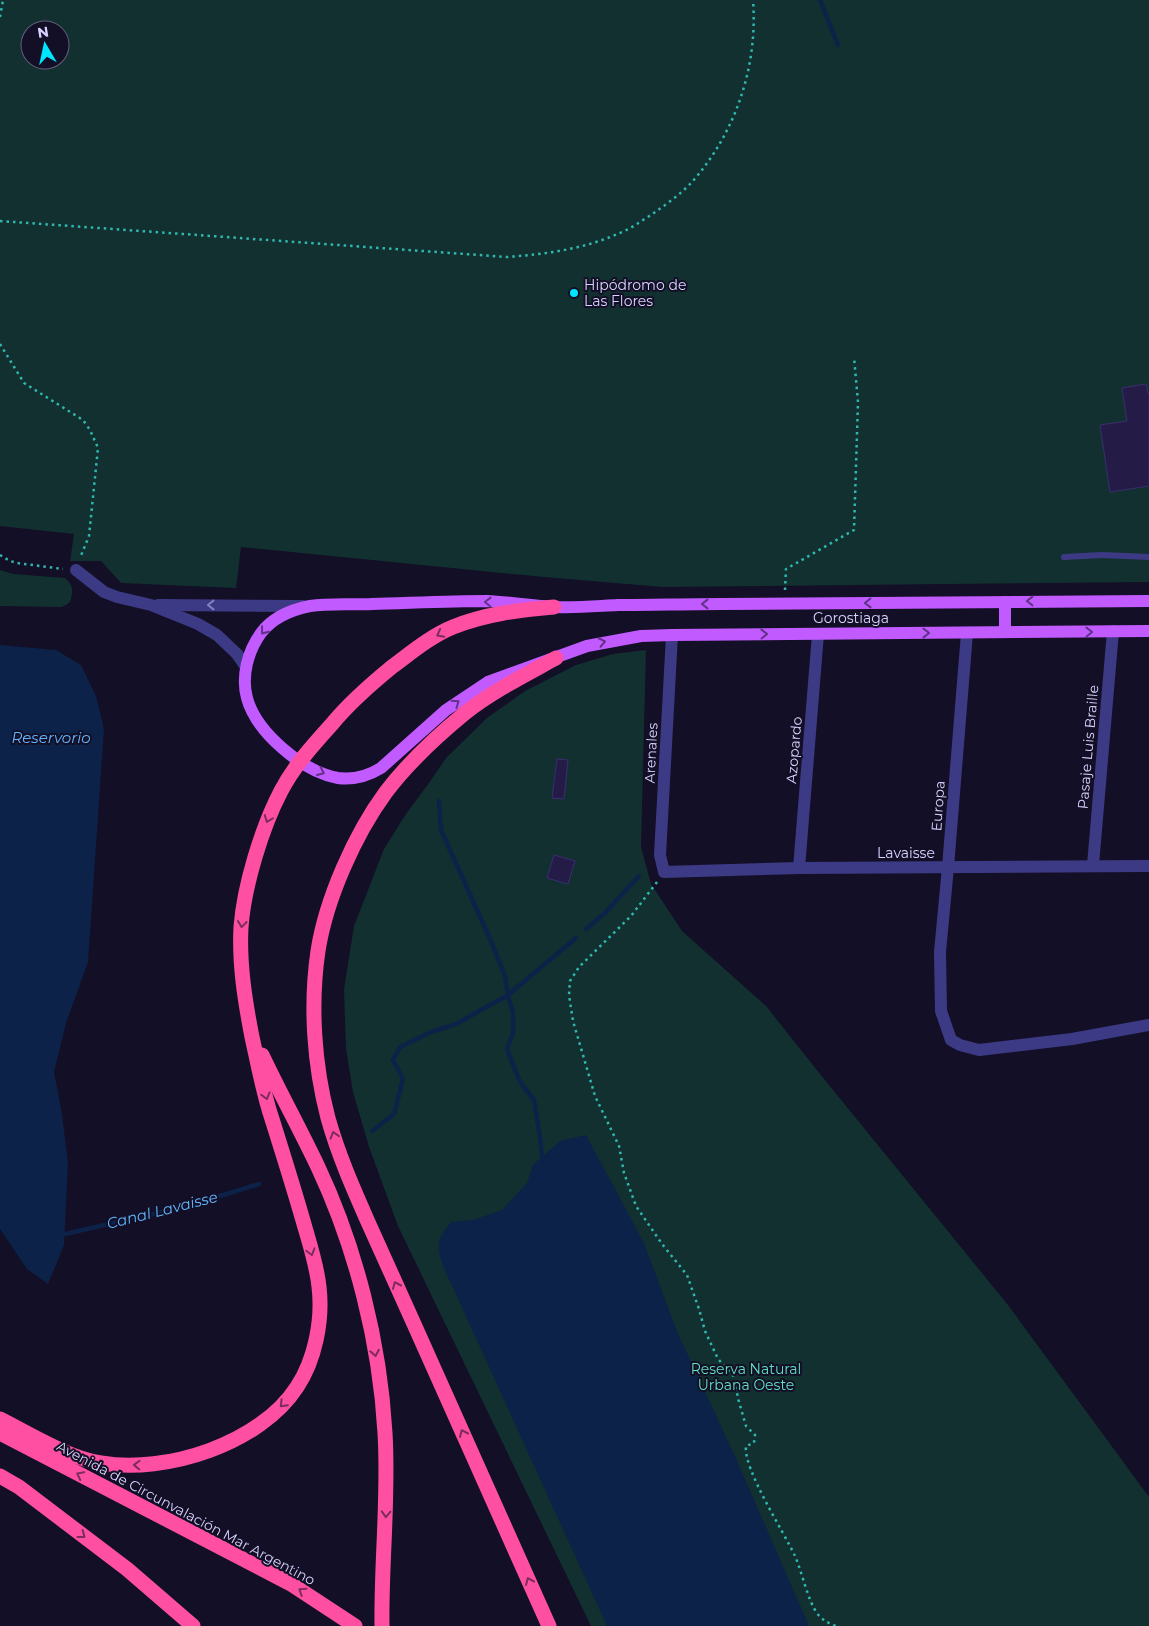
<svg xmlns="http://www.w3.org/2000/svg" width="1149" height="1626" font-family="Montserrat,sans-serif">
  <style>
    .green { fill: #12302f; fill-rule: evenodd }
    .water { fill: #0c2248 }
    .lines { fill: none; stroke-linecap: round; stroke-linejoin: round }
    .stream { stroke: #0c2248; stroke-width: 4.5 }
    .building { fill: #241b47; stroke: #3b2d73 }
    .path { stroke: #2fb8b0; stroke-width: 2.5; stroke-dasharray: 2.5 4; stroke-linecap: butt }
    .service { stroke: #3d3a85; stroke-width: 6 }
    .minor { stroke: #3d3a85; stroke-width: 12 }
    .primary { stroke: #c25bff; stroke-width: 12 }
    .motorway { stroke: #ff4fa3; stroke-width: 15 }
    .oneway { stroke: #623188 }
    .oneway2 { stroke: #837fbc }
    .oneway3 { stroke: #7d2c5e }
    .poi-dot { fill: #00e5ff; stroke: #130f26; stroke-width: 2 }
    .labels { text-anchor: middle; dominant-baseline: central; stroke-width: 4; stroke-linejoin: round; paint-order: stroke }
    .poi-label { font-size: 14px; fill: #d9d4ff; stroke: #130f26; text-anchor: start }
    .street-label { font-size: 14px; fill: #d9d4ff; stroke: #130f26 }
    .park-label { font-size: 14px; fill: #5fe0c0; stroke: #130f26 }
    .water-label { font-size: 15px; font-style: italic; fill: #62b6ff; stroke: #130f26 }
  </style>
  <rect width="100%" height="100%" fill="#130f26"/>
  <!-- green -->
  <g class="green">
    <path d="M0 0H1149V582L663 587 544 577 241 547 236 588 121 583 101 561H70L74 534 0 526ZM30 30H60V60H30Z"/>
    <path d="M0 570 13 574 65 578C74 585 73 592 70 602L66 605 61 607 0 606Z"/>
    <path d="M646 650 641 847 651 884 682 931 766 1006 820 1074 1008 1305 1149 1497V1626H591L398 1226 369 1147 353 1092 346 1049 344 989 354 926 384 849 406 814 429 783 446 758 487 718 525 691 576 665 613 654Z"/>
  </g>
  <!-- water -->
  <g class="water">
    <path d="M0 645 56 650 81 665 96 696 104 729 88 962 66 1023 54 1072 62 1114 68 1164 64 1245 48 1284 27 1269 0 1229Z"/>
    <path d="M586 1135 644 1243 678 1334 734 1454 809 1626H607L443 1266C436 1243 437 1241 451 1222L473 1220 502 1210 527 1183 533 1165 560 1141Z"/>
  </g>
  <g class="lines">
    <!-- stream -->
    <g class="stream">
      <path d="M820 0 838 45"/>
      <path d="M439 801 441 830 491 941 505 976 508 995 513 1013V1033L507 1049 520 1082 534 1100 540 1137 542 1157"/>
      <path d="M586 929 605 913 639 876"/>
      <path d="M372 1131 394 1114 403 1079 393 1060 400 1047 431 1032 456 1024 508 995 576 938"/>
      <path d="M65 1234 184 1207 259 1184"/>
    </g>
  </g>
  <!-- building -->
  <g class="building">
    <path d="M1146 384 1148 393H1149V486L1110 492 1100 425 1127 421 1122 388Z"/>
    <path d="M557 759 568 760 564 799 552 798Z"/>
    <path d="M554 855 575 861 568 884 547 878Z"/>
  </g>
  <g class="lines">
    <!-- path -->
    <g class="path">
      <path d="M0 17 3 0"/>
      <path d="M0 221 507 257C547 254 585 249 622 232 632 228 641 221 651 215 665 205 680 195 692 182 736 132 758 66 753 0"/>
      <path d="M0 344 24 383 83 420 90 430 98 448 89 536 80 558"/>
      <path d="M0 555 10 561 17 563 63 569"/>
      <path d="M785 590 786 569 854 530 858 402 854 357"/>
      <path d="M657 882 631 916 579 967 570 981 569 995 573 1021 595 1096 619 1146 624 1173 636 1206 662 1244 687 1275 699 1309 705 1331 718 1359 733 1375 739 1402 746 1426 755 1435 754 1443 746 1446C743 1469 784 1532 795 1556 802 1572 808 1601 817 1613 822 1620 828 1623 836 1626"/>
    </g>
    <!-- service -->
    <path class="service" d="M1064 557 1102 555 1149 557"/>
    <!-- minor -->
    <g class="minor">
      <path d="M76 570 104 592 117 597 151 605 198 624 217 635 237 654 246 667"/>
      <path d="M158 605 303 606"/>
      <path d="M967 633 948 867 940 952 941 1011 951 1040 960 1045 979 1050 1072 1039 1149 1025"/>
      <path d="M672 635 660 855 664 872 799 868 1149 866"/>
      <path d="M1093 865 1113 631"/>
      <path d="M799 868 818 634"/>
    </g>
    <!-- primary -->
    <g class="primary">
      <path d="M1149 601C1006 602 863 603 721 604 686 604 652 605 618 605 597 606 576 608 555 607 532 606 510 602 487 601 449 601 410 603 372 604 352 605 330 603 310 606 290 610 273 617 261 633 248 651 241 676 247 698 256 732 303 772 338 778 353 780 368 776 381 768L446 710 488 682 587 646 641 636 672 635 1149 631"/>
      <path d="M1005 632V602"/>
    </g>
    <!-- motorway -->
    <g class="motorway">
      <path d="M262 1055C280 1093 300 1129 318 1167 356 1248 380 1343 385 1433 389 1498 381 1562 382 1626"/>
      <path d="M0 1419C30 1434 68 1458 101 1463 166 1474 260 1444 297 1387 315 1360 323 1320 319 1287 317 1266 310 1245 304 1224 294 1189 283 1154 272 1119 263 1092 258 1064 252 1037 245 1001 239 964 241 927 244 886 262 827 281 791 294 766 313 745 332 724 350 702 371 684 393 666 412 652 431 636 453 627 485 614 519 610 554 607"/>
      <path d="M0 1433 291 1584 355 1626"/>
      <path d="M0 1476 19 1487 127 1569 193 1626"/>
      <path d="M549 1626C504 1525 459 1425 414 1324 399 1290 383 1256 368 1222 353 1188 338 1154 328 1118 314 1065 310 1005 318 951 326 899 355 834 386 792 408 763 437 736 465 713 493 691 525 675 556 658"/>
    </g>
  </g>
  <!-- one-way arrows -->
  <defs><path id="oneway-chevron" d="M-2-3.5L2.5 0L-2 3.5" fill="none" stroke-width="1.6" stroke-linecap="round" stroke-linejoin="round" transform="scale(1.25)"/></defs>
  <g class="oneway">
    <use href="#oneway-chevron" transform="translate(1030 601) rotate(180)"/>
    <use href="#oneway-chevron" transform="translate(488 602) rotate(-179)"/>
    <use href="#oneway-chevron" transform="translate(868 603) rotate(179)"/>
    <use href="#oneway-chevron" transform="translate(705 604) rotate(180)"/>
    <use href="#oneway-chevron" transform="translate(264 631) rotate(128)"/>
    <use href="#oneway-chevron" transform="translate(1089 632) rotate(-1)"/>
    <use href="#oneway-chevron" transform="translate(926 633)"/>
    <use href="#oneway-chevron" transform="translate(764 634) rotate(-1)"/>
    <use href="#oneway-chevron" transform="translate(602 642) rotate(-12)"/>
    <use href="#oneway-chevron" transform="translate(456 703) rotate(-35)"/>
    <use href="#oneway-chevron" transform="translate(321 772) rotate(25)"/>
  </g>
  <use class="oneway2" href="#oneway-chevron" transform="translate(211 605) rotate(-180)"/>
  <g class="oneway3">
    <use href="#oneway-chevron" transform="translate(440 634) rotate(152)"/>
    <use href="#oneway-chevron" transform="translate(268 819) rotate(111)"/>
    <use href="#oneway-chevron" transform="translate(242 924) rotate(96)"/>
    <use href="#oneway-chevron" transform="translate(266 1096) rotate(75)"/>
    <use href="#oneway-chevron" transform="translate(334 1135) rotate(-107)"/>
    <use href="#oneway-chevron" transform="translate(311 1252) rotate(74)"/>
    <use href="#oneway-chevron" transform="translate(396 1285) rotate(-114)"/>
    <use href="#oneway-chevron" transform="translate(375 1353) rotate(80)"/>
    <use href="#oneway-chevron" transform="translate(283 1404) rotate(134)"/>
    <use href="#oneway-chevron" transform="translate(463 1433) rotate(-114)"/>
    <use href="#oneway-chevron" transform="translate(137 1465) rotate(-178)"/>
    <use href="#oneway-chevron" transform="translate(80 1475) rotate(-153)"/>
    <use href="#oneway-chevron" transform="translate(386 1514) rotate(92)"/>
    <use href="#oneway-chevron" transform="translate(82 1535) rotate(37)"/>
    <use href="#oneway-chevron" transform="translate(529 1581) rotate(-114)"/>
    <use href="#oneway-chevron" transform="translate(302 1591) rotate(-147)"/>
  </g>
  <!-- markers -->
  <circle class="poi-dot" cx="574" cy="293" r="5"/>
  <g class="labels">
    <!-- poi labels -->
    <g class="poi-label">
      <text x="584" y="285">Hipódromo de<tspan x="584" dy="16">Las Flores</tspan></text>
    </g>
    <!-- street labels -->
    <g class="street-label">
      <text x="851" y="618">Gorostiaga</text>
      <text transform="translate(1088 747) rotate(-85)">Pasaje Luis Braille</text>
      <text transform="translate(794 750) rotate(-85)">Azopardo</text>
      <text transform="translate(651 753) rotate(-87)">Arenales</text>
      <text transform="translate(938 806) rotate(-86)">Europa</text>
      <text x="906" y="853">Lavaisse</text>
      <text transform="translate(186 1513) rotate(28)">Avenida de Circunvalación Mar Argentino</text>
    </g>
    <!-- park labels -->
    <g class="park-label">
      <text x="746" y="1369">Reserva Natural<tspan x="746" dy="16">Urbana Oeste</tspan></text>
    </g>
    <!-- water labels -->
    <g class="water-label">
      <text x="51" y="737">Reservorio</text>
      <text transform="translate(162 1210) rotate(-14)">Canal Lavaisse</text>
    </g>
  </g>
  <!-- north arrow -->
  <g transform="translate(45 45) rotate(351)"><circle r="24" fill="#130f26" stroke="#625e7d"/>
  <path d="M0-4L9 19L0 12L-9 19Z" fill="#00e5ff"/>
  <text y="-8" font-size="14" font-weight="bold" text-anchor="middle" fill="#d9d4ff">N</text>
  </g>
</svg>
